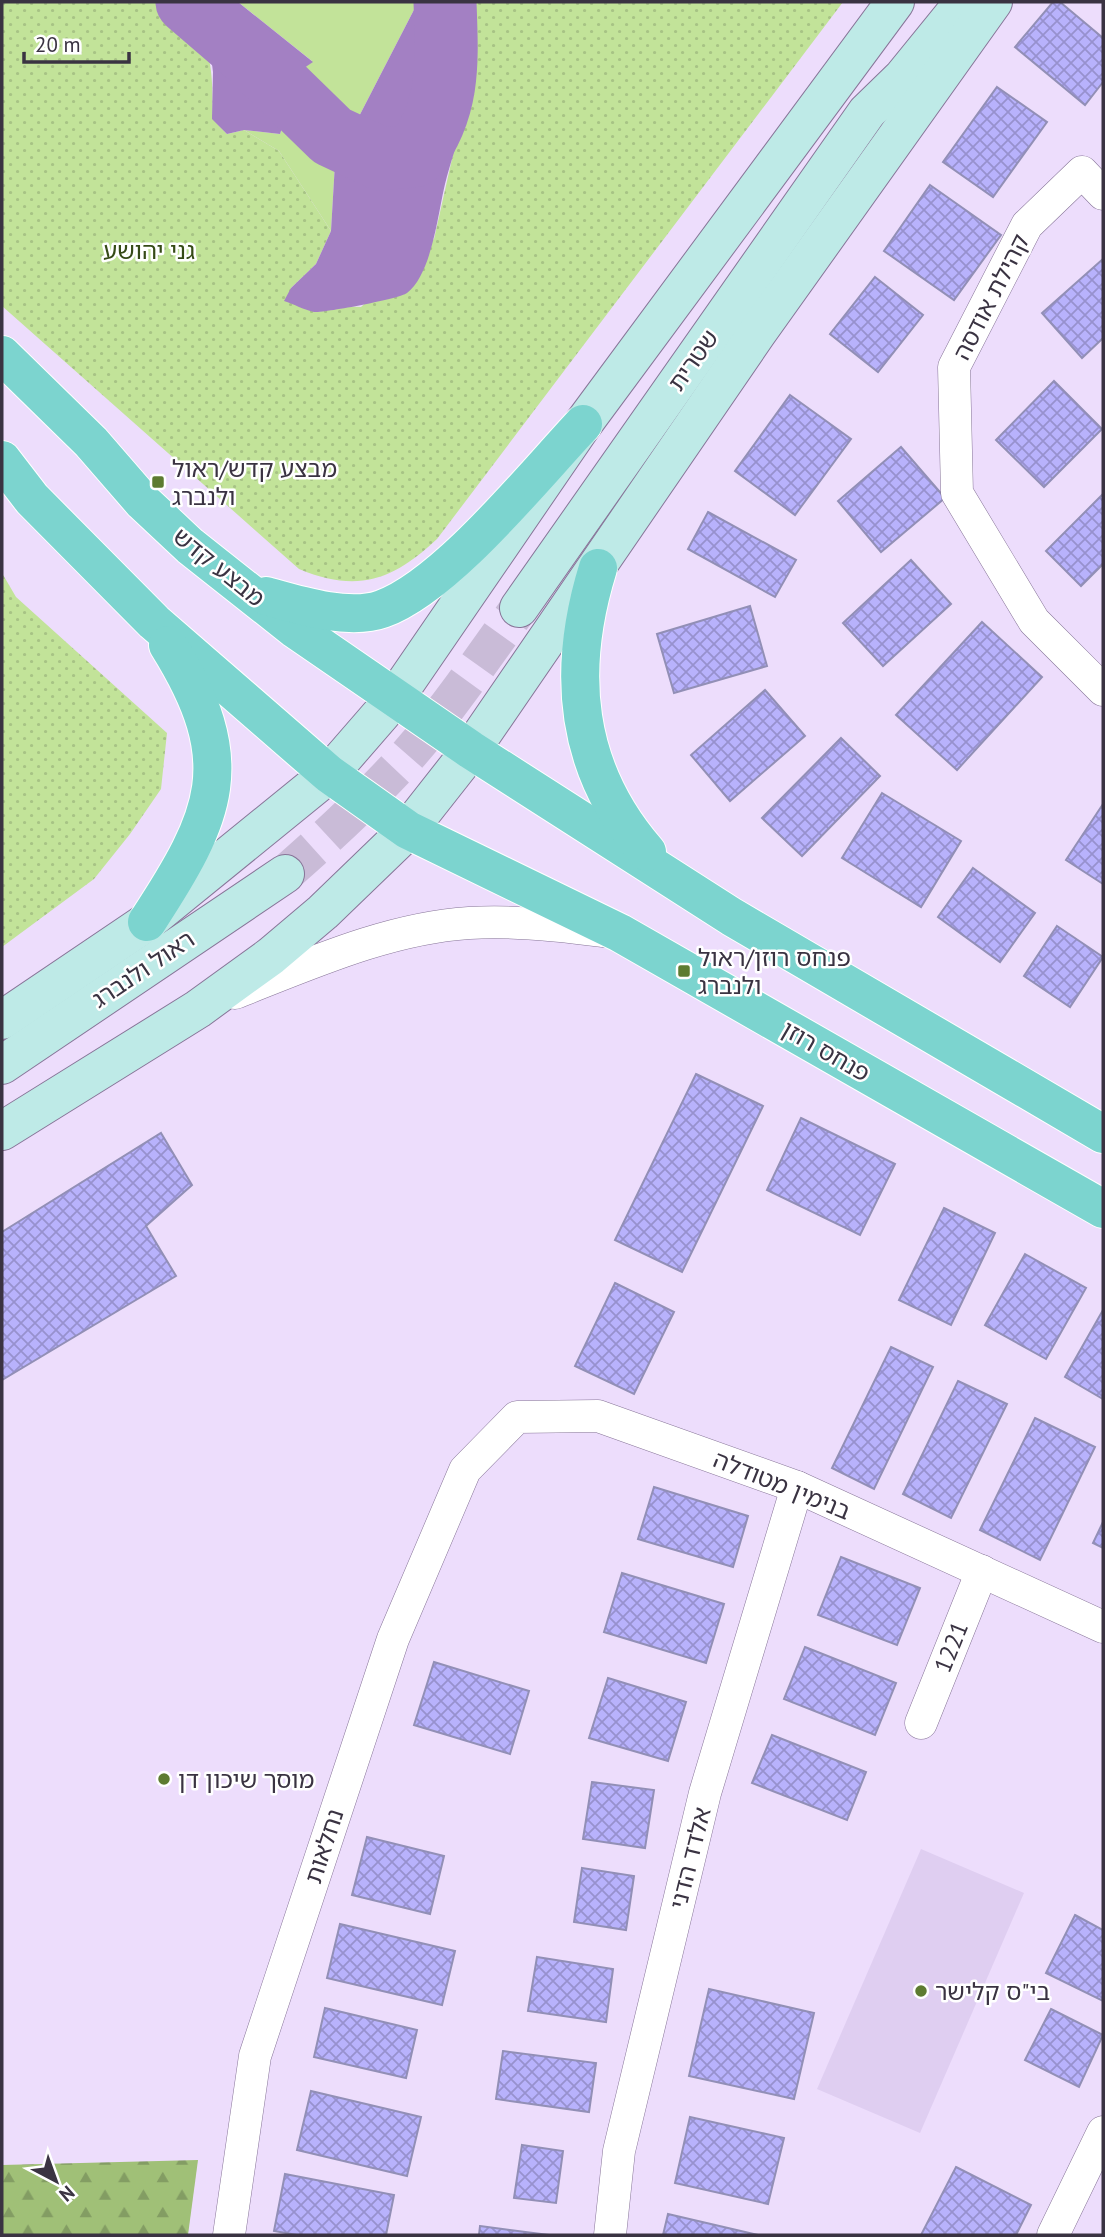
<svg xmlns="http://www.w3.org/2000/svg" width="1105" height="2237" font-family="'PT Sans','Noto Sans Hebrew',sans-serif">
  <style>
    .built { fill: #dfcef1 }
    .grass { fill: #c2e399 }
    .forest { fill: url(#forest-firs) }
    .park { fill: url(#park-dots) }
    .water { fill: #a380c3 }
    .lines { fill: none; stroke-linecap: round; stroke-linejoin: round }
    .river { stroke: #a380c3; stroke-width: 63 }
    .building { fill: url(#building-cross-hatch); stroke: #928fb6; stroke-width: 2 }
    .secondary-tunnel { stroke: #c9bbd7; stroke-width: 38; stroke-dasharray: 38 19; stroke-linecap: butt }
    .street-casing { stroke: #877598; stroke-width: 33 }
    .secondary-casing { stroke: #877598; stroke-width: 40 }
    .primary-casing { stroke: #fff; stroke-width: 40 }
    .street { stroke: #fff; stroke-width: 32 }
    .secondary { stroke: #beeae7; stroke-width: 38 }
    .primary { stroke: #7cd4cf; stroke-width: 38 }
    .poi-dot { fill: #5d7b31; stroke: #fff; stroke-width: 2.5 }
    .labels { text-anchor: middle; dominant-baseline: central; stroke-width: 5; stroke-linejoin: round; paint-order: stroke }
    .park-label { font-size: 24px; fill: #354a16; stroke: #fff }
    .street-label { font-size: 24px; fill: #3a3342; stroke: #fff }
    .poi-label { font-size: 24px; fill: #3a3342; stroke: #fff; text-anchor: start }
  </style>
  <defs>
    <pattern id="forest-firs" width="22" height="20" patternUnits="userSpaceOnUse" patternTransform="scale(1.75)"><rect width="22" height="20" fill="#a0c077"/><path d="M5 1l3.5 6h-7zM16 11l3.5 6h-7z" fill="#839d63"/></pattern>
    <pattern id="park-dots" width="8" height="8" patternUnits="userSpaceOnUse" patternTransform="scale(1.75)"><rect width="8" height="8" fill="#c2e399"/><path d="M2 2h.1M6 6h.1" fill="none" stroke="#a7c385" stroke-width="1.8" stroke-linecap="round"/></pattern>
    <pattern id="building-cross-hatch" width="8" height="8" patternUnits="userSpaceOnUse" patternTransform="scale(1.75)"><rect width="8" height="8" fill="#b8b2fc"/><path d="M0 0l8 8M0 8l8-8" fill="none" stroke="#9791ce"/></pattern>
  </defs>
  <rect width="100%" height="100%" fill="#edddfc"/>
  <!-- built -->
  <path class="built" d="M921 1849 1024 1893 920 2133 817 2089Z"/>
  <!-- grass -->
  <path class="grass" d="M238 2H418L335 163 331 231 279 151 244 130 280 134 301 70 312 61Z"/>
  <!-- forest -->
  <path class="forest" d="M198 2160 188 2235H2V2165Z"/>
  <!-- park -->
  <g class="park">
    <path d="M2 2H160L186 32H200C214 64 212 84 213 119L227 134 244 130 279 151 331 231 316 264 291 288 317 312 342 306 361 307 434 239 474 61 473 2H843L437 539C392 581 357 593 299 569L2 306Z"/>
    <path d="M2 573 16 597 167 733 161 789 130 834 94 879 2 947Z"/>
  </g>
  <!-- water -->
  <g class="water">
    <path d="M160 2H238L313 62 301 70 280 134 244 130 227 134 212 119 213 72 211 56 200 32H186Z"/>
    <path d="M418 2H473C473 21 475 41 474 60 472 105 456 142 445 184 438 213 432 274 407 293 399 299 323 313 314 312 304 310 294 304 284 301L291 288 316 264 331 231 335 163Z"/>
  </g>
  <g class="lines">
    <!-- river -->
    <path class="river" d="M187 2 251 57 332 136 381 159 414 156C451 108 447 60 445 2"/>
  </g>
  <!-- building -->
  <g class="building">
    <path d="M1053 2H1060L1103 38V82L1085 105 1015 47Z"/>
    <path d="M997 87 1047 122 993 197 943 162Z"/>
    <path d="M930 185 1001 235 954 300 884 251Z"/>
    <path d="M1103 259V338L1082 358 1042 313Z"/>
    <path d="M875 277 923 315 878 372 830 334Z"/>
    <path d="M1054 381 1102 429 1044 487 996 440Z"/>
    <path d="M790 395 851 439 795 515 735 471Z"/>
    <path d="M901 447 945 498 881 552 838 501Z"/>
    <path d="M1103 494V564L1081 586 1046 551Z"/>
    <path d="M708 512 796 560 775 597 688 549Z"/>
    <path d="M911 560 951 604 883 666 843 623Z"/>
    <path d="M750 606 767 666 674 693 657 634Z"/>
    <path d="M982 622 1042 677 957 770 896 715Z"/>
    <path d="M765 690 805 736 730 801 691 755Z"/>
    <path d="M841 738 880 776 802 856 762 818Z"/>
    <path d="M882 793 961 841 921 907 842 858Z"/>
    <path d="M1103 804V884L1066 860Z"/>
    <path d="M973 868 1035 913 1000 962 938 917Z"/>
    <path d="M1057 926 1103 957 1070 1007 1024 976Z"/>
    <path d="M696 1074 763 1106 682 1272 615 1240Z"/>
    <path d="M801 1118 895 1164 860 1235 767 1190Z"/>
    <path d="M161 1133 192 1185 146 1226 176 1276 2 1380V1232Z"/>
    <path d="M944 1208 995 1233 951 1325 899 1300Z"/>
    <path d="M1025 1254 1086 1288 1046 1359 985 1325Z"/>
    <path d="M615 1283 674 1312 634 1394 575 1366Z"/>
    <path d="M1103 1310V1399L1065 1377Z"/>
    <path d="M891 1347 933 1367 874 1489 832 1468Z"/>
    <path d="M958 1381 1007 1404 951 1518 903 1494Z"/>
    <path d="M1035 1418 1095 1447 1040 1560 980 1530Z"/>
    <path d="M654 1487 748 1516 733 1567 638 1539Z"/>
    <path d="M1103 1522V1548L1093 1543Z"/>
    <path d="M841 1557 920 1588 897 1645 818 1615Z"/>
    <path d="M622 1573 724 1604 706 1663 604 1632Z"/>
    <path d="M805 1647 896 1683 875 1735 784 1699Z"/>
    <path d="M434 1662 529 1691 510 1754 414 1725Z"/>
    <path d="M608 1678 686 1702 668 1761 589 1738Z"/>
    <path d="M772 1735 866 1772 847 1820 752 1783Z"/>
    <path d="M592 1782 654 1790 645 1848 583 1839Z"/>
    <path d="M367 1837 444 1856 430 1914 352 1895Z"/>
    <path d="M582 1868 634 1876 626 1930 574 1922Z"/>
    <path d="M1075 1915 1103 1930V2001L1046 1973Z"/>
    <path d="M340 1924 455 1951 442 2005 327 1978Z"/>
    <path d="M537 1957 613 1969 606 2022 528 2011Z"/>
    <path d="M709 1989 814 2013 794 2099 689 2076Z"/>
    <path d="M325 2008 417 2030 406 2078 314 2057Z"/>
    <path d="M1051 2009 1103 2035 1079 2087 1025 2060Z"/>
    <path d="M503 2051 596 2063 589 2112 496 2099Z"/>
    <path d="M311 2091 421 2117 407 2176 297 2150Z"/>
    <path d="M690 2117 784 2138 768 2204 675 2183Z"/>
    <path d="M522 2145 563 2151 556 2203 514 2198Z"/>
    <path d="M956 2167 1031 2205 1016 2235H921Z"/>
    <path d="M285 2174 394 2195 386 2235H297L274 2231Z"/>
    <path d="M668 2214 758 2235H663Z"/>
    <path d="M480 2226 549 2235H479Z"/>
  </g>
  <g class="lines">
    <!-- secondary-tunnel -->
    <path class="secondary-tunnel" d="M285 874C326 838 365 802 402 762 445 714 481 660 519 608"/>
    <defs>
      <g id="street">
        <path d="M1103 194 1082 172 1027 225 954 367 957 493 1034 621 1103 690"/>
        <path d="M235 993C309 964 389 928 469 923 513 920 559 925 602 931"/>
        <path d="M921 1723 982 1571"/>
        <path d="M229 2235 255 2056 393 1639 465 1470 517 1417 598 1416 797 1487 1103 1627"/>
        <path d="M610 2235 619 2151 705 1793 797 1487"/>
        <path d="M1053 2235 1103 2132"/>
      </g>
      <g id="secondary">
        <path d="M519 608 867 112 903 77 964 2"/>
        <path d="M2 1020 147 922 329 774 395 698 583 424 895 2"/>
        <path d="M2 1065 285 874"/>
        <path d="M2 1131 198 1009 271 956 323 912 408 830 471 750 757 333 993 2"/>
      </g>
      <g id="primary">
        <path d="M2 355 91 442 143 502 190 546 295 629 471 750 732 917 1103 1134"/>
        <path d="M2 460 32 499 154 622 329 774 408 830 620 933 1103 1209"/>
        <path d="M598 568C566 671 574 768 647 852"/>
        <path d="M266 596C298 605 349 621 382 609 446 586 534 476 583 424"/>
        <path d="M147 922C217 815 241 762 168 645"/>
      </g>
    </defs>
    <!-- street casing -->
    <use href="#street" class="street-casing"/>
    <!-- secondary casing -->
    <use href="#secondary" class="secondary-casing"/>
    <!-- primary casing -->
    <use href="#primary" class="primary-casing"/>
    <!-- street -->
    <use href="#street" class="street"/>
    <!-- secondary -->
    <use href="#secondary" class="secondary"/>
    <!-- primary -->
    <use href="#primary" class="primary"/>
  </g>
  <!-- markers -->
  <g class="poi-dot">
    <rect x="151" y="475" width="14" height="14" rx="3.5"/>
    <rect x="677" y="964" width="14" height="14" rx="3.5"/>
    <circle cx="164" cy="1779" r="7"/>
    <circle cx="921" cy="1991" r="7"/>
  </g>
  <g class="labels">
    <!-- park labels -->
    <g class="park-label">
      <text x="149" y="250">גני יהושע</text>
    </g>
    <!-- street labels -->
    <g class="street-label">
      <text transform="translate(991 297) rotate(-63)">קהילת אודסה</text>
      <text transform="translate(693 360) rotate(-55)">שטרית</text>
      <text transform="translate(219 567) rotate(39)">מבצע קדש</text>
      <text transform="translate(143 969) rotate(-34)">ראול ולנברג</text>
      <text transform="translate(826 1051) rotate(30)">פנחס רוזן</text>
      <text transform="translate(782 1485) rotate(22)">בנימין מטודלה</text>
      <text transform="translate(951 1647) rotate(-68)">1221</text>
      <text transform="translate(324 1846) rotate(-72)">נחלאות</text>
      <text transform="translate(690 1858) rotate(-76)">אלדד הדני</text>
    </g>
    <!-- poi labels -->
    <g class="poi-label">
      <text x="172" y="468">מבצע קדש/ראול<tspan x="172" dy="28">ולנברג</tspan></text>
      <text x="698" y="957">פנחס רוזן/ראול<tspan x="698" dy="28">ולנברג</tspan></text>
      <text x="178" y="1779">מוסך שיכון דן</text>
      <text x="935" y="1991">בי"ס קלישר</text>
    </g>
  </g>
  <!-- border -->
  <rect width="1105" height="2237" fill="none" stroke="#3a3342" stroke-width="7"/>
  <!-- north arrow -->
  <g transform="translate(56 2181) rotate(139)" stroke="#ffffff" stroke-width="5" paint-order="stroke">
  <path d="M0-5L12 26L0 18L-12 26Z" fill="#3a3342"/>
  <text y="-10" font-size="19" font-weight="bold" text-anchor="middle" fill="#3a3342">N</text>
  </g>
  <!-- scale -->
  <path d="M24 52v10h105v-10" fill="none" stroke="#3a3342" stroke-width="3.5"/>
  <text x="35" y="52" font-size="21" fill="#3a3342" stroke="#ffffff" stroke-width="5" paint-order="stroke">20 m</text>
</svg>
